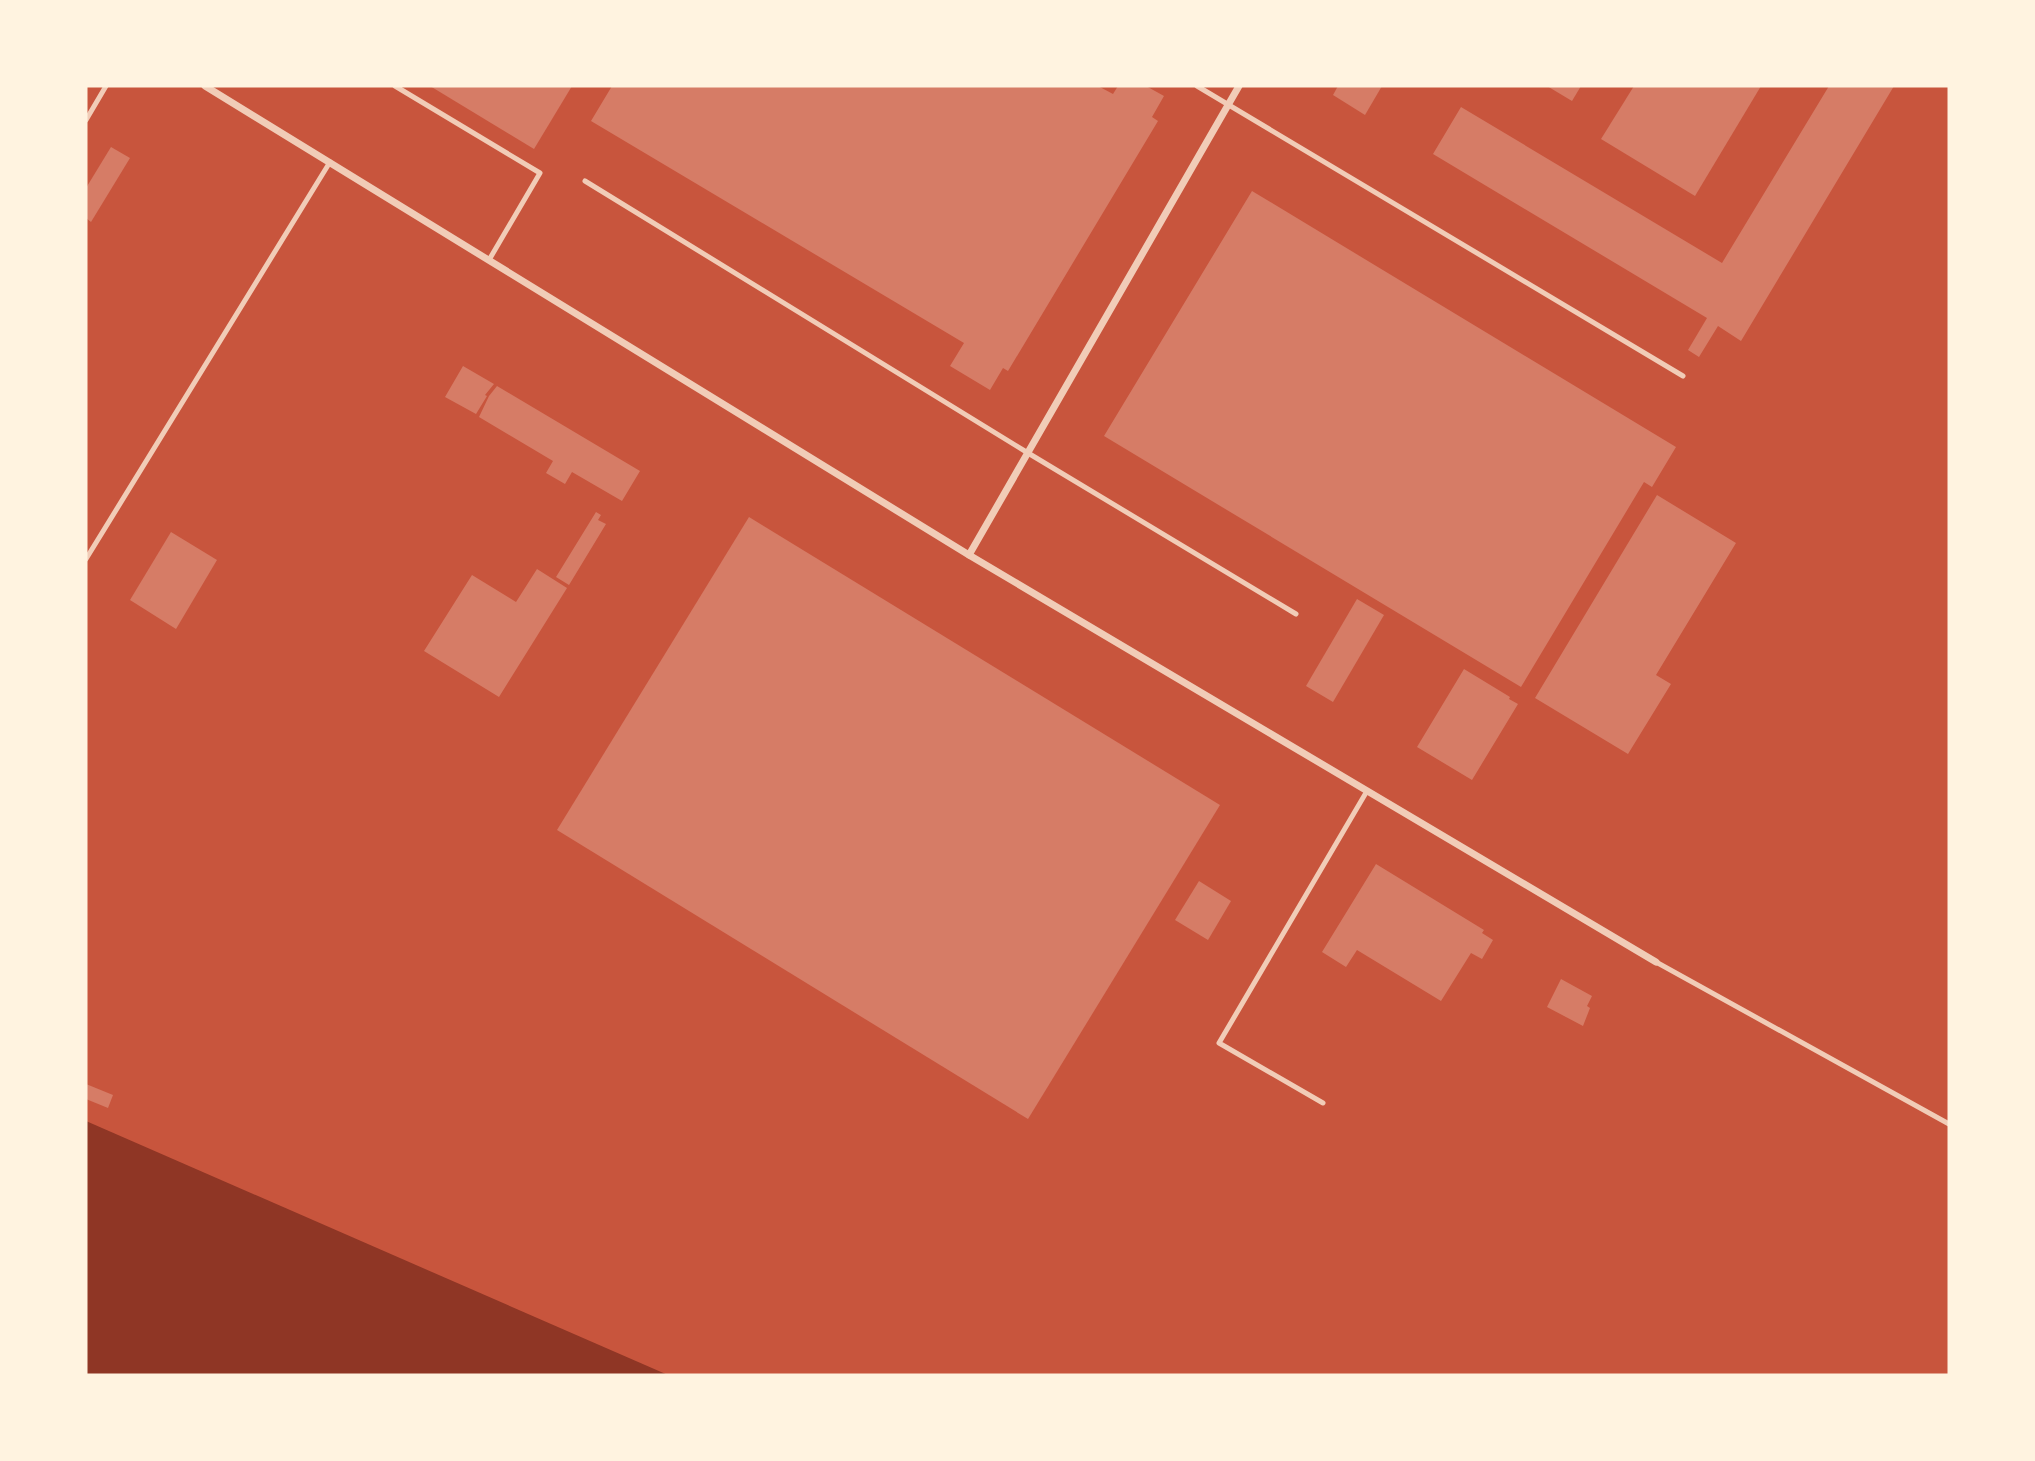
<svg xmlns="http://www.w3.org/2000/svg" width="2035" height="1461" font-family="'Work Sans',sans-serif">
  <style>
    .water { fill: #8f3625 }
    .building { fill: #d67c66 }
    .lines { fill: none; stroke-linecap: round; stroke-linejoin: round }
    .service { stroke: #f1ccb7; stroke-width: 5 }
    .minor { stroke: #f1ccb7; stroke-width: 7 }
  </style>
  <rect width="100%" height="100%" fill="#c8553d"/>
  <!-- water -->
  <path class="water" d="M86 1121 668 1375H86Z"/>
  <!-- building -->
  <g class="building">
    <path d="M430 86H572L534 149Z"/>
    <path d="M612 86H1098L1113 94 1118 86H1146L1164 96 1152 117 1158 121 1008 371 1003 368 990 390 950 366 964 343 591 121Z"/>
    <path d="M1338 86H1382L1365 115 1333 95Z"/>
    <path d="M1547 86H1581L1572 101Z"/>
    <path d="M1634 86H1761L1695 196 1601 139Z"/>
    <path d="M1829 86H1894L1741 341 1718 326 1699 357 1688 350 1707 318 1433 154 1461 107 1722 263Z"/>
    <path d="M111 147 130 158 91 222 86 218V188Z"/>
    <path d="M1252 191 1676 447 1652 487 1644 482 1521 687 1104 436Z"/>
    <path d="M463 366 494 384 485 395 487 396 476 414 445 397Z"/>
    <path d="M497 386 640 471 622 501 572 472 565 484 546 473 553 461 479 417 489 396Z"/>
    <path d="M1657 495 1736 543 1656 675 1671 684 1628 754 1535 698Z"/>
    <path d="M596 512 601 515 598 520 606 524 569 585 556 577Z"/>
    <path d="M749 517 1220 805 1028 1119 557 830Z"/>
    <path d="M171 532 217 560 176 629 130 600Z"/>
    <path d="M537 569 567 588 499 697 424 651 472 575 516 602Z"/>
    <path d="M1357 599 1384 615 1333 702 1306 686Z"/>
    <path d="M1464 669 1510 697 1509 699 1518 704 1472 780 1417 747Z"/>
    <path d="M1376 864 1484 930 1482 933 1493 940 1482 959 1471 953 1441 1001 1357 950 1346 967 1322 952Z"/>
    <path d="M1199 881 1231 901 1208 940 1175 920Z"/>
    <path d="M1561 979 1592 996 1587 1006 1590 1008 1583 1026 1547 1007Z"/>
    <path d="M86 1084 113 1095 108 1108 86 1099Z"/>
  </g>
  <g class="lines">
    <!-- service -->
    <g class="service">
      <path d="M395 86 540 173 489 260"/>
      <path d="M1197 86 1683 376"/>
      <path d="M86 120 106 86"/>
      <path d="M585 181 1028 453 1296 614"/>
      <path d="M86 559 330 162"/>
      <path d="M1656 962 1949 1124"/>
      <path d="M1323 1103 1219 1043 1367 791"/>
    </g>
    <!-- minor -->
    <g class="minor">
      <path d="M205 86 969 555 1656 962"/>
      <path d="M969 555 1239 86"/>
    </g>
  </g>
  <!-- border -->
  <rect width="2035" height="1461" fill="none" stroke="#fff3e0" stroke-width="175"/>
</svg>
